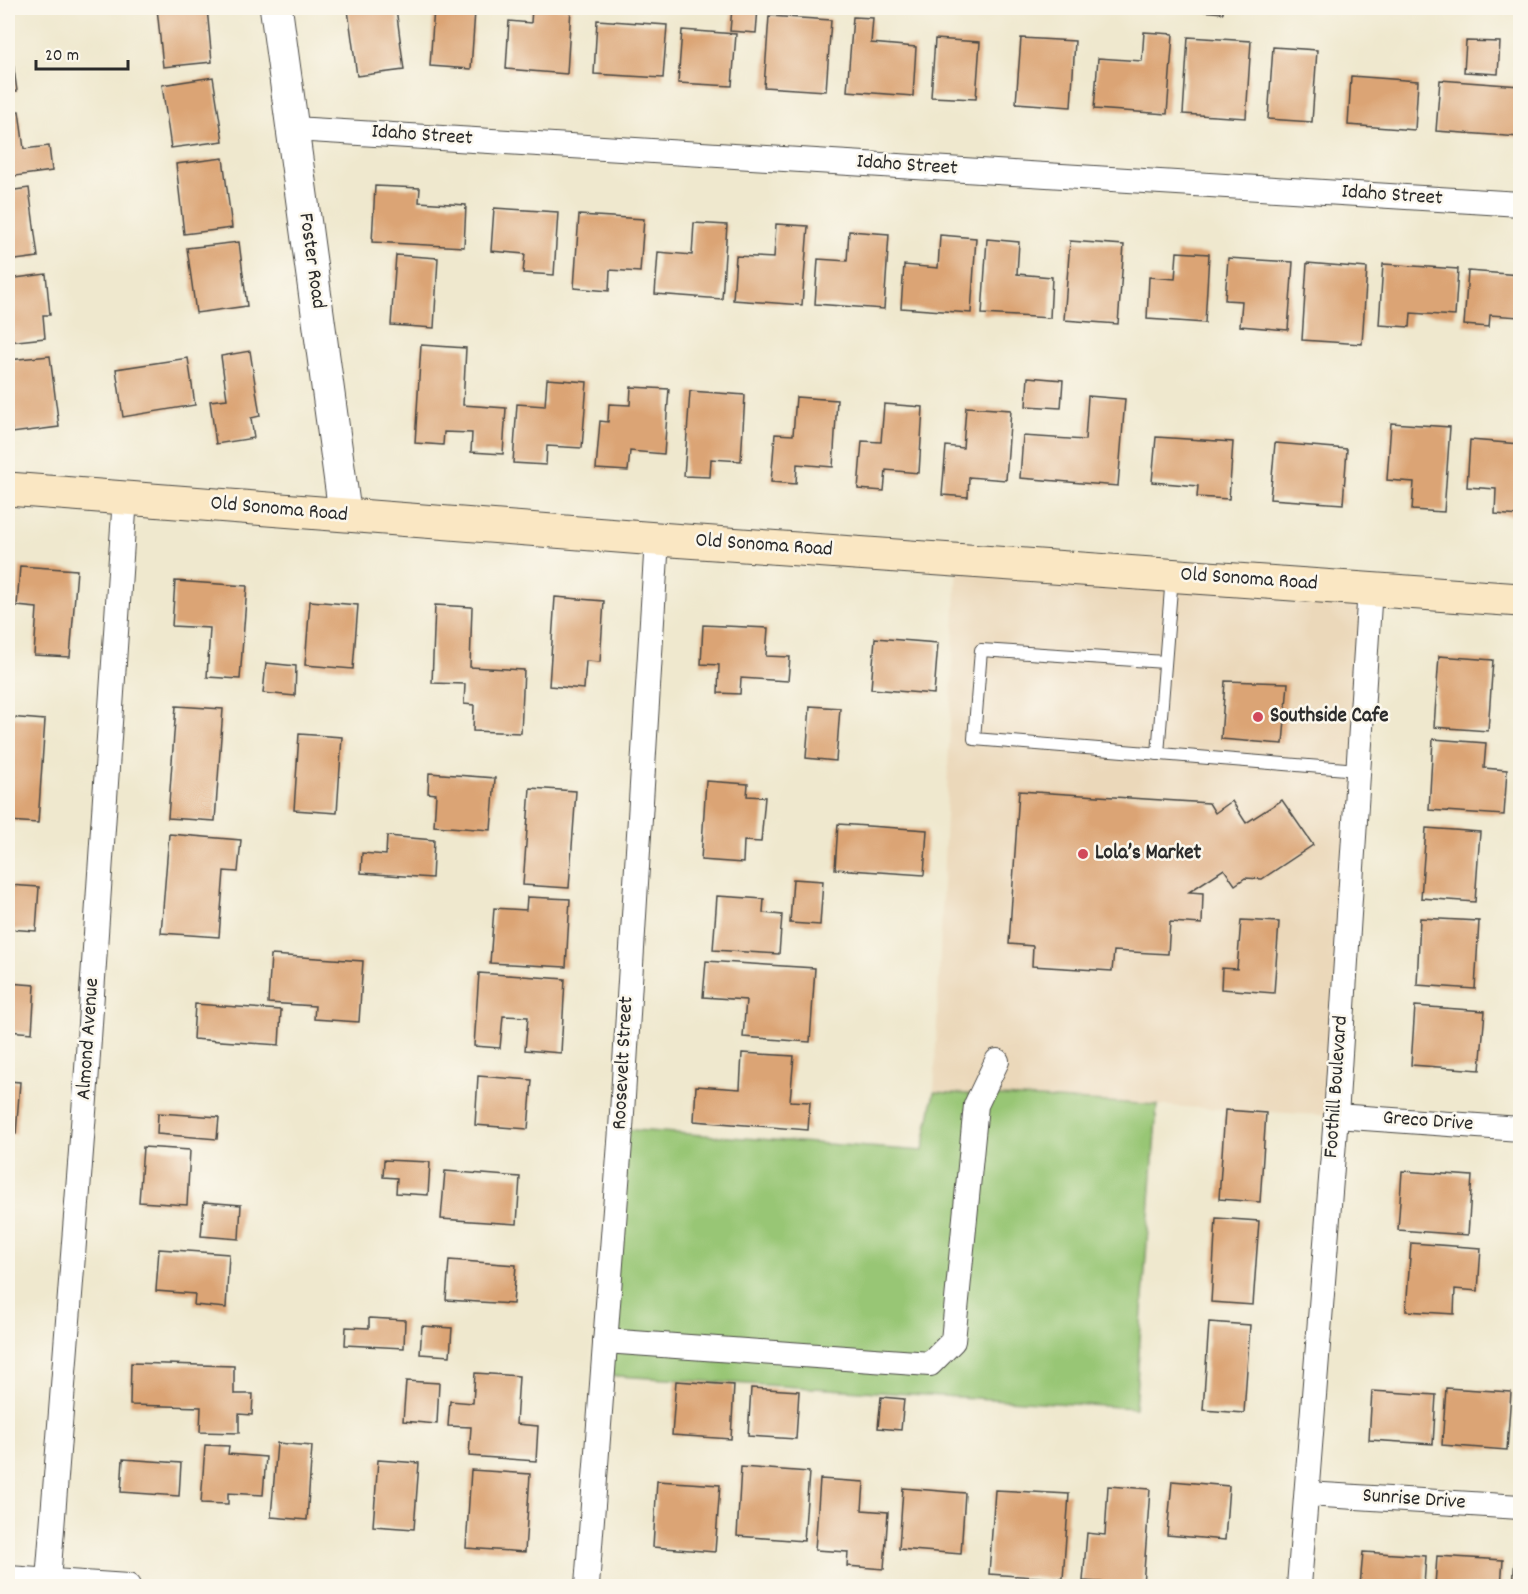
<svg xmlns="http://www.w3.org/2000/svg" width="1528" height="1594" font-family="Dekko,sans-serif">
  <style>
    .built { fill: #ebd8ba }
    .green { fill: #98c674; stroke: #627850; stroke-width: 1.5 }
    .building { fill: #dba475 }
    .lines { fill: none; stroke-linecap: round; stroke-linejoin: round }
    .service-casing { stroke: #484743; stroke-width: 14 }
    .minor-casing { stroke: #484743; stroke-width: 26 }
    .tertiary-casing { stroke: #484743; stroke-width: 34 }
    .secondary-casing { stroke: #484743; stroke-width: 35 }
    .service { stroke: #fff; stroke-width: 12 }
    .minor { stroke: #fff; stroke-width: 24 }
    .tertiary { stroke: #fff; stroke-width: 32 }
    .secondary { stroke: #fae7c3; stroke-width: 33 }
    .poi-dot { fill: #d1495b; stroke: #fbf7ec; stroke-width: 2 }
    .labels { text-anchor: middle; dominant-baseline: central; stroke-width: 5; stroke-linejoin: round; paint-order: stroke }
    .street-label { font-size: 21px; fill: #2b2b2b; stroke: #fbf7ec }
    .poi-label { font-size: 21px; font-weight: bold; fill: #2b2b2b; stroke: #fbf7ec; text-anchor: start }
  </style>
  <rect width="100%" height="100%" fill="#fbf7ec"/>
  <filter id="ink" filterUnits="userSpaceOnUse"><feTurbulence type="fractalNoise" baseFrequency=".0167" numOctaves="2"/><feDisplacementMap in="SourceGraphic" scale="12" xChannelSelector="R" yChannelSelector="G"/><feConvolveMatrix kernelMatrix="1 2 1 2 8 2 1 2 1" color-interpolation-filters="sRGB"/></filter>
  <filter id="wash" filterUnits="userSpaceOnUse"><feTurbulence type="fractalNoise" baseFrequency=".008" numOctaves="4" result="noise"/><feDisplacementMap in="SourceGraphic" scale="24" xChannelSelector="R" yChannelSelector="G"/><feGaussianBlur stdDeviation="1.35" result="paint"/><feColorMatrix in="noise" values="0 0 0 0 0 0 0 0 0 0 0 0 0 0 0 0 0 1.4 0 .05"/><feComposite in="paint" operator="in"/></filter>
  <g filter="url(#wash)">
    <rect width="100%" height="100%" fill="#efe8ce"/>
    <!-- built -->
    <path class="built" d="M957 560 1370 588 1336 1116 934 1092Z"/>
    <!-- green -->
    <path class="green" d="M934 1092 1157 1105 1135 1408 602 1375 621 1129 923 1151Z"/>
    <g id="blocks">
      <!-- building -->
      <g class="building">
        <path d="M157 8H207L212 62 163 67Z"/>
        <path d="M370 8H396L404 70 357 76 348 10Z"/>
        <path d="M434 8 475 11 471 69 430 66Z"/>
        <path d="M532 8H571L567 74 506 69 509 21 531 23Z"/>
        <path d="M732 8H758L756 33 730 31Z"/>
        <path d="M1188 8H1223V13L1188 10Z"/>
        <path d="M769 16 831 20 826 91 764 87Z"/>
        <path d="M853 17 873 18 871 43 916 47 913 96 847 91Z"/>
        <path d="M597 20 667 25 663 78 594 74Z"/>
        <path d="M8 26 17 91 8 92Z"/>
        <path d="M682 30 736 34 732 86 678 83Z"/>
        <path d="M1144 32 1173 34 1167 114 1094 109 1098 58 1142 61Z"/>
        <path d="M1188 37 1251 41 1246 118 1183 114Z"/>
        <path d="M1021 38 1075 41 1071 107 1016 103Z"/>
        <path d="M935 39 980 42 976 99 931 97Z"/>
        <path d="M1466 41 1500 42 1498 74 1464 72Z"/>
        <path d="M1273 47 1317 50 1312 122 1268 119Z"/>
        <path d="M1351 76 1418 81 1415 130 1348 125Z"/>
        <path d="M213 77 223 141 171 148 162 85Z"/>
        <path d="M1440 80 1520 86V137L1436 131Z"/>
        <path d="M19 111 24 149 49 146 52 171 8 177V112Z"/>
        <path d="M223 158 232 228 184 234 176 164Z"/>
        <path d="M375 186 420 188 419 202 466 205 464 247 372 242Z"/>
        <path d="M29 188 38 257 8 261V191Z"/>
        <path d="M494 208 558 212 554 275 523 273 525 254 491 251Z"/>
        <path d="M579 215 644 219 640 272 610 270 609 291 574 288Z"/>
        <path d="M694 223 727 225 722 299 655 294 658 252 692 255Z"/>
        <path d="M776 224 808 226 802 305 733 300 736 256 774 258Z"/>
        <path d="M849 231 889 234 884 309 815 304 818 259 847 261Z"/>
        <path d="M940 235 976 238 971 313 901 308 904 265 938 268Z"/>
        <path d="M987 239 1019 242 1017 274 1052 277 1050 318 982 314Z"/>
        <path d="M1070 241 1124 245 1118 324 1064 320Z"/>
        <path d="M239 242 247 306 196 313 187 248Z"/>
        <path d="M1177 252 1209 254 1205 323 1147 319 1149 277 1175 279Z"/>
        <path d="M396 255 438 258 434 328 391 325Z"/>
        <path d="M1228 258 1293 262 1288 330 1240 326 1242 301 1225 300Z"/>
        <path d="M1307 263 1367 268 1362 344 1302 340Z"/>
        <path d="M1383 264 1458 269 1455 316 1411 313 1410 327 1379 325Z"/>
        <path d="M1468 271 1520 275V317L1490 315 1489 327 1464 325Z"/>
        <path d="M46 274 50 315H43L45 338 8 342V279Z"/>
        <path d="M421 345 466 348 463 405 506 408 503 454 471 452 472 433 444 432 443 445 415 443Z"/>
        <path d="M250 351 260 416 251 418 254 438 216 444 210 401 227 399 221 356Z"/>
        <path d="M50 356 59 427 12 433 8 395V360Z"/>
        <path d="M188 358 195 405 123 417 116 369Z"/>
        <path d="M1028 377 1063 380 1061 408 1026 406Z"/>
        <path d="M547 379 587 382 582 448 547 446 546 465 513 463 517 404 545 406Z"/>
        <path d="M631 387 669 389 664 454 630 451 628 471 596 469 600 421 608 422 609 404 630 405Z"/>
        <path d="M690 391 745 395 741 461 711 459 710 477 684 476Z"/>
        <path d="M1088 396 1125 399 1118 486 1020 478 1023 436 1085 440Z"/>
        <path d="M796 397 837 400 833 467 797 464 796 484 771 482 775 434 793 435Z"/>
        <path d="M884 404 923 407 919 473 886 470 884 491 858 489 862 441 881 442Z"/>
        <path d="M966 407 1011 410 1006 480 969 477 968 497 942 495 946 446 963 448Z"/>
        <path d="M1391 423 1450 427 1444 512 1412 510 1414 482 1387 480Z"/>
        <path d="M1156 437 1233 442 1229 499 1197 497 1198 486 1152 482Z"/>
        <path d="M1470 440 1520 444V516L1495 514 1496 489 1467 487Z"/>
        <path d="M1275 443 1347 449 1343 504 1270 499Z"/>
        <path d="M20 566 77 570 70 657 34 655 37 608 17 606Z"/>
        <path d="M175 581 247 586 240 679 207 677 210 628 172 626Z"/>
        <path d="M555 597 604 601 600 662 586 661 584 689 549 686Z"/>
        <path d="M310 601 358 605 353 669 305 665Z"/>
        <path d="M435 605 472 607 470 667 524 670 521 733 473 731 474 705 464 704 465 684 432 683Z"/>
        <path d="M703 625 768 628 766 656 790 657 788 681 741 678 740 694 718 693 719 665 701 664Z"/>
        <path d="M875 638 938 643 934 694 871 689Z"/>
        <path d="M1439 656 1493 660 1488 731 1434 727Z"/>
        <path d="M266 663 296 666 295 696 263 693Z"/>
        <path d="M1225 681 1288 683 1283 744 1221 739Z"/>
        <path d="M176 706 223 709 215 821 168 818Z"/>
        <path d="M810 706 840 708 836 761 806 758Z"/>
        <path d="M8 717 45 720 38 823 8 821Z"/>
        <path d="M299 734 342 737 337 813 294 810Z"/>
        <path d="M1433 739 1486 743 1484 768 1507 770 1504 815 1429 810Z"/>
        <path d="M429 773 495 778 491 830 434 826 436 794 428 793Z"/>
        <path d="M706 781 748 784 747 796 765 797 761 842 744 841 743 863 701 860Z"/>
        <path d="M530 788 576 791 569 888 523 885Z"/>
        <path d="M1019 791 1209 803 1215 813 1232 801 1246 823 1282 800 1313 845 1262 879 1245 878 1235 885 1224 869 1189 892 1203 893 1202 924 1170 922 1168 954 1114 951 1112 971 1032 966 1033 946 1009 944Z"/>
        <path d="M838 824 927 830 924 875 835 869Z"/>
        <path d="M1426 828 1480 832 1475 902 1421 898Z"/>
        <path d="M169 834 241 840 238 872 224 871 219 937 161 933Z"/>
        <path d="M387 836 434 840 432 878 361 873 362 853 386 855Z"/>
        <path d="M793 879 823 881 820 925 790 923Z"/>
        <path d="M8 885 39 887 36 931 8 929Z"/>
        <path d="M717 896 764 899 763 913 782 915 779 954 713 950Z"/>
        <path d="M527 897 570 899 566 967 490 963 494 908 526 910Z"/>
        <path d="M1420 918 1479 921 1475 989 1417 985Z"/>
        <path d="M1241 920 1279 922 1274 993 1221 989 1222 968 1237 969Z"/>
        <path d="M271 955 363 961 359 1022 314 1019 315 1006 268 1003Z"/>
        <path d="M706 961 815 968 810 1042 743 1037 746 1000 703 997Z"/>
        <path d="M479 973 565 979 561 1053 525 1050 528 1017 503 1016 500 1048 474 1046Z"/>
        <path d="M8 983 35 985 32 1033 8 1031Z"/>
        <path d="M195 1004 281 1010 279 1045 193 1039Z"/>
        <path d="M1415 1006 1485 1011 1480 1070 1411 1065Z"/>
        <path d="M742 1053 794 1056 790 1101 810 1102 808 1130 694 1121 696 1086 740 1089Z"/>
        <path d="M478 1076 532 1080 528 1129 475 1125Z"/>
        <path d="M8 1081 20 1082 16 1134H8Z"/>
        <path d="M1225 1110 1266 1113 1260 1202 1219 1199Z"/>
        <path d="M158 1113 219 1117 217 1139 157 1134Z"/>
        <path d="M143 1147 190 1150 187 1205 139 1202Z"/>
        <path d="M384 1160 430 1162 428 1195 396 1193 397 1178 383 1177Z"/>
        <path d="M445 1171 520 1177 517 1224 441 1219Z"/>
        <path d="M1402 1171 1472 1176 1468 1235 1398 1230Z"/>
        <path d="M1519 1200H1520V1228L1517 1227Z"/>
        <path d="M204 1202 241 1205 239 1239 201 1236Z"/>
        <path d="M1216 1218 1259 1221 1253 1305 1211 1302Z"/>
        <path d="M1411 1243 1481 1248 1478 1291 1455 1289 1454 1314 1406 1311Z"/>
        <path d="M159 1249 229 1254 226 1308 194 1305 195 1294 156 1291Z"/>
        <path d="M449 1260 516 1265 513 1304 446 1300Z"/>
        <path d="M369 1318 405 1320 404 1348 345 1345 346 1327 369 1328Z"/>
        <path d="M1209 1322 1250 1325 1244 1413 1203 1410Z"/>
        <path d="M422 1326 452 1328 450 1356 420 1354Z"/>
        <path d="M131 1363 234 1366V1394H253L252 1415 239 1414V1433L200 1432 201 1407 130 1405Z"/>
        <path d="M475 1373 519 1376 516 1424 538 1426 536 1461 469 1456 471 1427 448 1426 450 1401 473 1403Z"/>
        <path d="M406 1381 439 1383 437 1424 403 1421Z"/>
        <path d="M676 1381 734 1385 731 1439 672 1435Z"/>
        <path d="M751 1388 799 1391 796 1439 748 1436Z"/>
        <path d="M1446 1388 1511 1392 1507 1450 1442 1445Z"/>
        <path d="M1372 1391 1436 1395 1433 1444 1369 1440Z"/>
        <path d="M881 1397 904 1399 901 1430 878 1428Z"/>
        <path d="M277 1443 312 1446 307 1520 271 1517Z"/>
        <path d="M205 1445 229 1446 228 1454 266 1457 263 1495 228 1493V1504L201 1503Z"/>
        <path d="M123 1459 181 1463 179 1496 121 1492Z"/>
        <path d="M378 1460 419 1463 414 1529 373 1526Z"/>
        <path d="M741 1467 809 1472 804 1541 737 1536Z"/>
        <path d="M471 1470 530 1474 525 1552 466 1548Z"/>
        <path d="M820 1479 864 1482 862 1510 888 1512 884 1569 847 1566 848 1552 815 1550Z"/>
        <path d="M657 1481 720 1485 715 1552 653 1547Z"/>
        <path d="M1172 1481 1229 1486 1225 1540 1167 1535Z"/>
        <path d="M1108 1486 1150 1489 1143 1585 1083 1581 1087 1533 1105 1535Z"/>
        <path d="M903 1488 965 1493 961 1554 899 1549Z"/>
        <path d="M995 1490 1069 1494 1063 1579 989 1574Z"/>
        <path d="M1363 1552 1426 1556 1424 1586H1360Z"/>
        <path d="M1437 1556 1503 1560 1501 1586H1435Z"/>
        <path d="M1515 1558 1520 1559V1586H1513Z"/>
      </g>
    </g>
  </g>
  <g filter="url(#ink)">
    <use href="#blocks" fill-opacity="0" stroke="#484743" stroke-width="1.5"/>
    <g class="lines">
      <defs>
        <g id="service">
          <path d="M1165 662 981 650 974 739 1358 770"/>
          <path d="M1158 754 1172 576"/>
        </g>
        <g id="minor">
          <path d="M294 129 1520 204"/>
          <path d="M1336 1116 1520 1129"/>
          <path d="M605 1341 930 1364 953 1341 976 1105 997 1061"/>
          <path d="M1307 1494 1520 1507"/>
          <path d="M8 1578 128 1586"/>
          <path d="M48 1581 85 1099 125 497"/>
          <path d="M587 1586 621 1129 657 539"/>
          <path d="M1299 1586 1336 1116 1370 588"/>
        </g>
        <path id="tertiary" d="M276 8 345 515"/>
        <path id="secondary" d="M8 489 657 539 1520 600"/>
      </defs>
      <!-- service casing -->
      <use href="#service" class="service-casing"/>
      <!-- minor casing -->
      <use href="#minor" class="minor-casing"/>
      <!-- tertiary casing -->
      <use href="#tertiary" class="tertiary-casing"/>
      <!-- secondary casing -->
      <use href="#secondary" class="secondary-casing"/>
      <!-- service -->
      <use href="#service" class="service"/>
      <!-- minor -->
      <use href="#minor" class="minor"/>
      <!-- tertiary -->
      <use href="#tertiary" class="tertiary"/>
      <!-- secondary -->
      <use href="#secondary" class="secondary"/>
    </g>
  </g>
  <!-- markers -->
  <g class="poi-dot">
    <circle cx="1258" cy="717" r="6"/>
    <circle cx="1083" cy="854" r="6"/>
  </g>
  <g class="labels">
    <!-- street labels -->
    <g class="street-label">
      <text transform="translate(422 136) rotate(4)">Idaho Street</text>
      <text transform="translate(907 166) rotate(4)">Idaho Street</text>
      <text transform="translate(1392 196) rotate(4)">Idaho Street</text>
      <text transform="translate(311 261) rotate(82)">Foster Road</text>
      <text transform="translate(279 510) rotate(5)">Old Sonoma Road</text>
      <text transform="translate(764 546) rotate(4)">Old Sonoma Road</text>
      <text transform="translate(1249 580) rotate(4)">Old Sonoma Road</text>
      <text transform="translate(89 1039) rotate(-86)">Almond Avenue</text>
      <text transform="translate(624 1063) rotate(-87)">Roosevelt Street</text>
      <text transform="translate(1337 1087) rotate(-86)">Foothill Boulevard</text>
      <text transform="translate(1428 1122) rotate(4)">Greco Drive</text>
      <text transform="translate(1414 1500) rotate(4)">Sunrise Drive</text>
    </g>
    <!-- poi labels -->
    <g class="poi-label">
      <text x="1270" y="717">Southside Cafe</text>
      <text x="1095" y="854">Lola’s Market</text>
    </g>
  </g>
  <!-- margin -->
  <rect width="1528" height="1594" fill="none" stroke="#fbf7ec" stroke-width="30"/>
  <!-- scale -->
  <path d="M36 60v9h92v-9" fill="none" stroke="#2b2b2b" stroke-width="3"/>
  <text x="45" y="60" font-size="18" fill="#2b2b2b" stroke="#fbf7ec" stroke-width="4.5" paint-order="stroke">20 m</text>
</svg>
